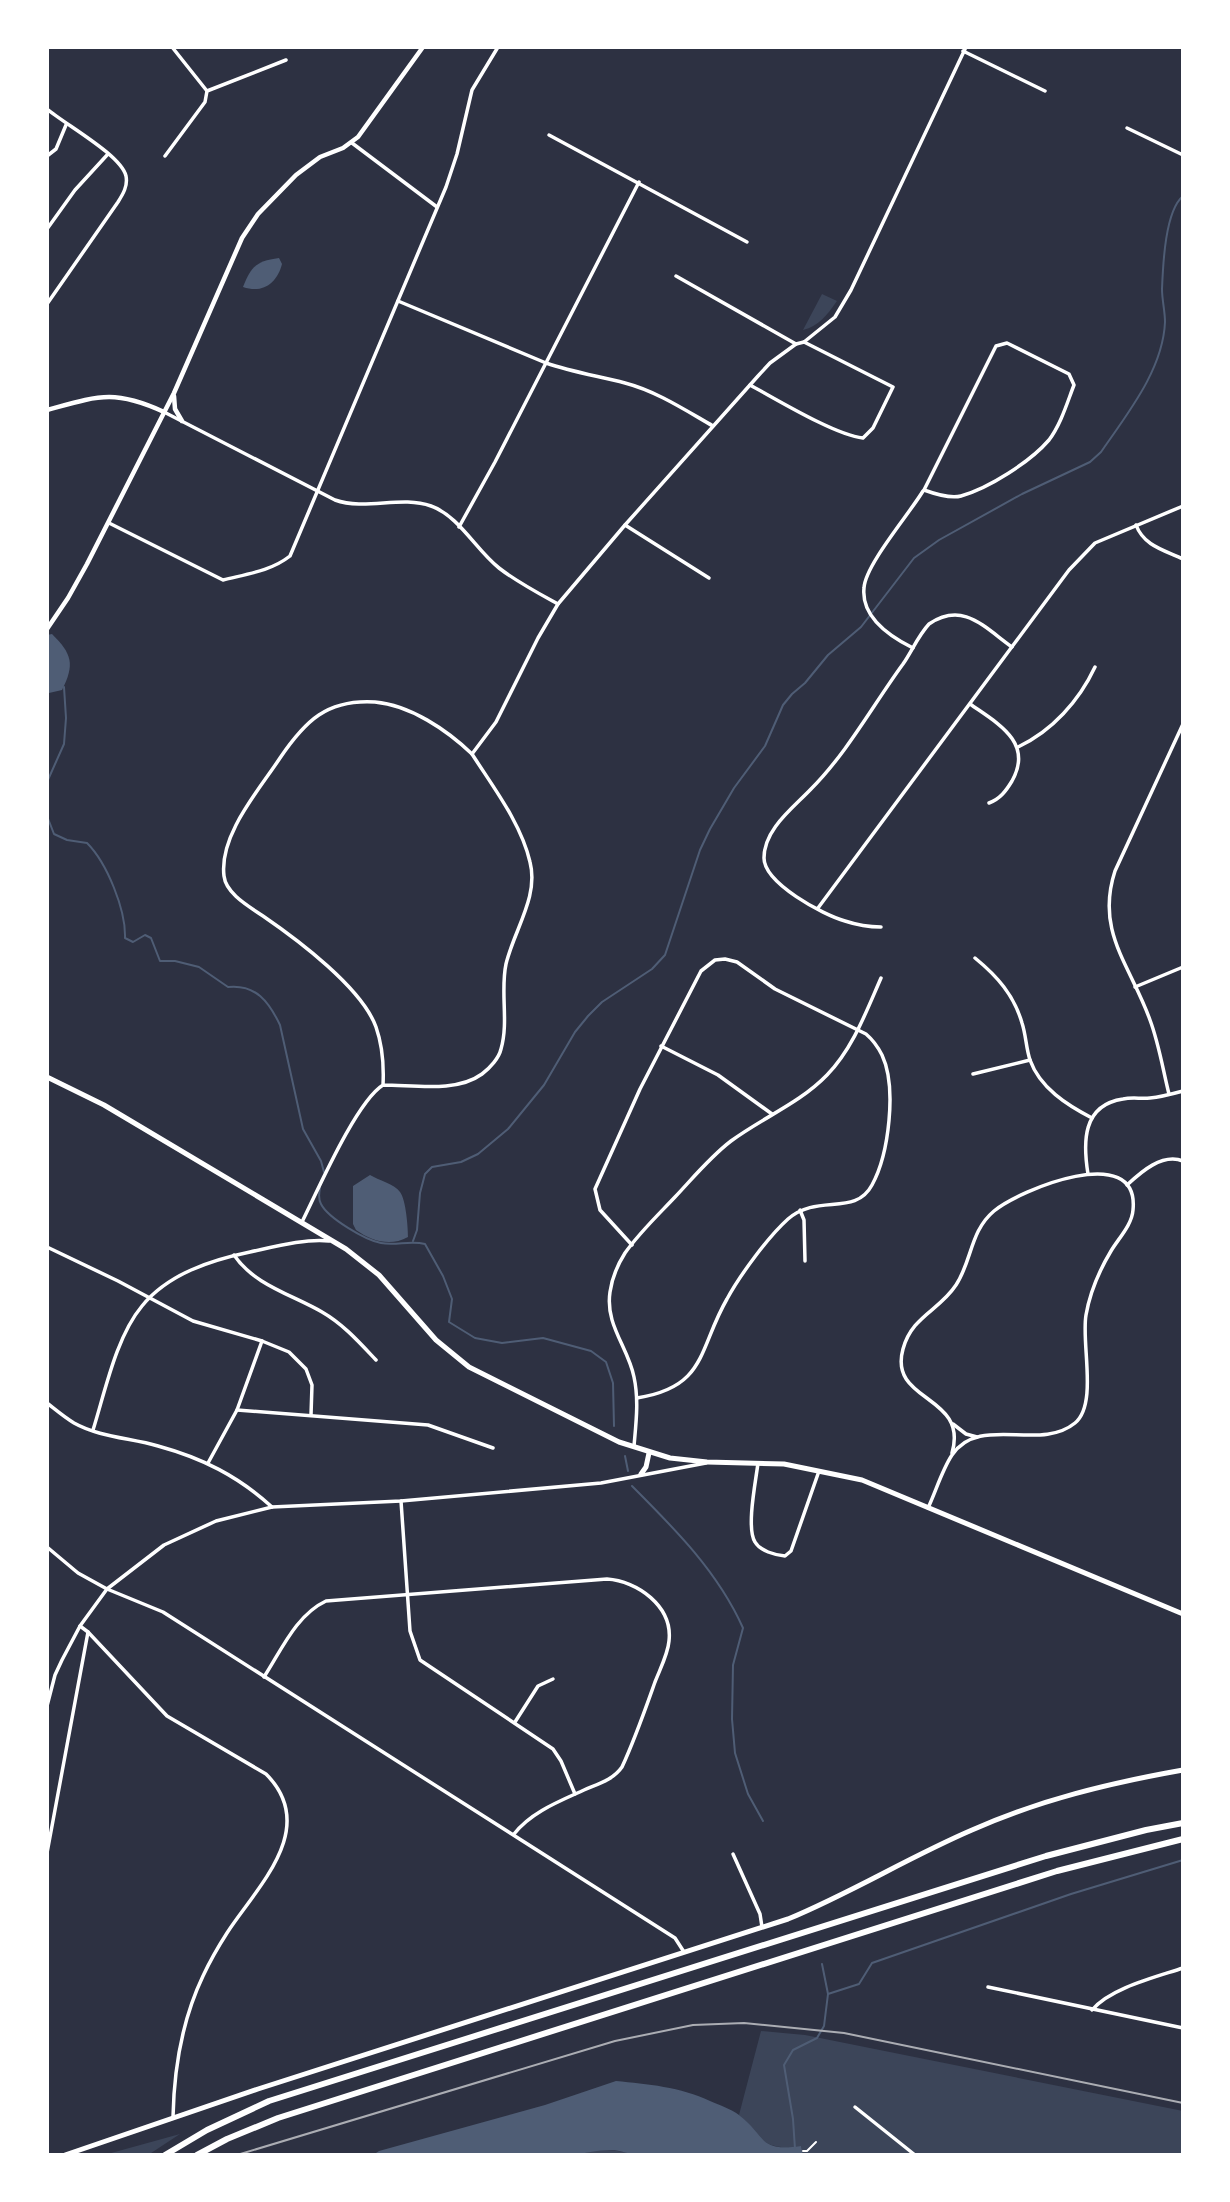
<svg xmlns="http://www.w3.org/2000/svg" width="1230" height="2202" font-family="'PT Serif',serif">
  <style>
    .green { fill: #3c4559 }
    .water { fill: #4f5d75 }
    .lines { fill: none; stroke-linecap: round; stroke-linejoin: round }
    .stream { stroke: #4f5d75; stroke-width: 2 }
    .service { stroke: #fff; stroke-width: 2 }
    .minor { stroke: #fff; stroke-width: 3.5 }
    .tertiary { stroke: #fff; stroke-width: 4.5 }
    .primary { stroke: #fff; stroke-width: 5 }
    .motorway { stroke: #fff; stroke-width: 6 }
    .rail { stroke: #abadb3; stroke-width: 2 }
  </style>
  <rect width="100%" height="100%" fill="#2d3142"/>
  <!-- green -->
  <g class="green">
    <path d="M822 294 837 301C827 315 819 326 803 330Z"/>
    <path d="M761 2031 805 2035 1183 2111V2155H803L801 2146C764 2151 762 2140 739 2115Z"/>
    <path d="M180 2134 148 2155H104Z"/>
    <path d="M600 2149 626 2152 632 2155H575Z"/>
  </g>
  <!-- water -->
  <g class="water">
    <path d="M279 258 282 264C277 283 263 294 243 287 251 267 256 261 279 258Z"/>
    <path d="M52 634C72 654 75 664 62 690L49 693 47 690V635Z"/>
    <path d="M370 1175C378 1180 395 1184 400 1192 406 1200 408 1227 408 1237 390 1247 372 1241 356 1230L353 1224V1186Z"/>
    <path d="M616 2081C647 2084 681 2087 710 2101 719 2105 731 2109 739 2115 767 2137 758 2152 801 2146L803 2155H632C614 2146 594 2151 575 2155H373L379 2151 545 2105Z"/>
  </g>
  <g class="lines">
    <!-- stream -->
    <g class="stream">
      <path d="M47 501V502"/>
      <path d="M47 782 64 744 66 718 64 687"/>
      <path d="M47 816 54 834 67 840 87 843C107 863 126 910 125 938L133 942 145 935 151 938 160 961H175L199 967 228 987C256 984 269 1002 280 1025L303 1129 321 1161 324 1172"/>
      <path d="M320 1188C319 1193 318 1199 321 1204 328 1218 365 1240 381 1243 396 1246 410 1240 425 1244L443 1276 452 1299 449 1322 475 1338 502 1343 543 1338 591 1351 606 1362 613 1383 614 1426"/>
      <path d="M413 1241 417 1230 420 1193 425 1174 432 1167 461 1162 478 1154 508 1129 544 1085 575 1032 588 1016 602 1002 652 969 665 955 700 850 710 829 734 788 765 746 783 705 792 694 805 683 828 655 861 627 914 558 939 540 1022 494 1090 462 1101 452C1127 414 1163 370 1165 322 1165 311 1162 300 1162 289 1163 265 1165 211 1183 196"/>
      <path d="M625 1456 628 1471"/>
      <path d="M632 1486C675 1529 718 1572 743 1628L733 1665 732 1719 735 1753 748 1794 763 1821"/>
      <path d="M828 1994 859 1984 872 1963 1071 1894 1183 1860"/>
      <path d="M795 2149 793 2119 784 2065 793 2050 817 2038 824 2026 828 1994 822 1964"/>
    </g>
    <!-- service -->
    <path class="service" d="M803 2151H807L816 2142"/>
    <!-- minor -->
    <g class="minor">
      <path d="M172 47 207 91"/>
      <path d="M963 51 1045 91"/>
      <path d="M47 109C66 125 121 155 126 176 128 186 123 194 118 202L47 304"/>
      <path d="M1127 128 1183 155"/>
      <path d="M549 135 747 242"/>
      <path d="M352 143 437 207"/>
      <path d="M47 156 56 149 66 125"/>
      <path d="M165 156 205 102 207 91 286 60"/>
      <path d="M47 229 75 190 108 154"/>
      <path d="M676 276 796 344 804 342 893 387 873 428 863 438C835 435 776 399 750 385"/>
      <path d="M398 301 546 363C572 372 598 376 625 383 656 391 685 410 713 426"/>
      <path d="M804 342 835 317 851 290 966 47"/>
      <path d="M1007 343 1069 374 1074 385C1067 403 1061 424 1049 440 1030 462 989 488 961 496 950 499 935 494 924 490L996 346Z"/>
      <path d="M164 412 335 500C366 511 401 495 431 506 459 516 476 550 499 568 517 582 538 593 558 604"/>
      <path d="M109 523 223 580C247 574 271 571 290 556L446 187 457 154 472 90 498 47"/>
      <path d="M625 525 709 578"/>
      <path d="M1136 525C1144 546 1164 550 1183 559"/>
      <path d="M459 527 495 462 639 182"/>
      <path d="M913 648C891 637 861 617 864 588 865 565 910 513 923 491"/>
      <path d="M970 704C997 723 1034 742 1012 781 1006 791 1000 799 989 803"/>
      <path d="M1018 747C1052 731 1079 701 1095 667"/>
      <path d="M472 754 496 722 538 638 558 604 625 525 758 376 770 363 796 344"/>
      <path d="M818 908 1069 570 1095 543 1183 506"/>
      <path d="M881 927C869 927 857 925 845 921 823 915 764 883 764 858 764 829 793 808 811 789 847 753 873 705 903 664 912 651 918 636 929 624 963 601 984 627 1012 647"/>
      <path d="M975 958C997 976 1014 995 1022 1023 1026 1035 1026 1048 1030 1060 1040 1088 1067 1105 1092 1118"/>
      <path d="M1135 987 1183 967"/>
      <path d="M661 1046 718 1075 772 1114"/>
      <path d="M973 1074 1030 1060"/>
      <path d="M1169 1094C1163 1070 1159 1044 1150 1020 1131 966 1095 932 1115 871L1183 724"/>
      <path d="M1088 1174C1083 1143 1082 1105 1123 1099 1132 1097 1141 1099 1150 1098 1161 1097 1172 1094 1183 1091"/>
      <path d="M1127 1185C1141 1172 1162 1153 1183 1161"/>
      <path d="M800 1210 804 1220 805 1261"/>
      <path d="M302 1222C318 1190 356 1102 383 1085 384 1065 383 1047 376 1027 362 988 298 940 263 916 250 907 226 894 224 876 219 835 259 790 280 758 305 721 327 699 375 702 410 705 447 730 472 754 493 787 521 823 530 862 539 897 514 930 506 964 500 992 509 1021 501 1049 499 1058 490 1068 482 1074 456 1093 414 1085 383 1085"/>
      <path d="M632 1245 600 1210 595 1189 640 1089 701 971 715 960 725 959 737 962 775 989 866 1034C873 1040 878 1047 882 1055 897 1087 889 1154 872 1185 855 1217 818 1193 788 1219 768 1237 740 1275 727 1299 698 1349 707 1387 637 1398"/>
      <path d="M47 1247 118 1281 193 1321 262 1341 289 1352 306 1369 312 1385 311 1415"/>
      <path d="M234 1255C254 1285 293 1295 322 1312 343 1324 359 1342 376 1360"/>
      <path d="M47 1403C56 1410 64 1417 74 1423 99 1437 130 1438 158 1446 202 1458 238 1476 272 1507"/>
      <path d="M237 1410 428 1425 493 1448"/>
      <path d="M953 1424 966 1434 977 1437"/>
      <path d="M93 1430C105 1392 116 1337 142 1306 168 1274 211 1260 250 1252 273 1247 307 1238 329 1241"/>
      <path d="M634 1446C636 1423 639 1400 634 1377 628 1347 605 1325 610 1292 612 1278 618 1264 625 1253 639 1233 658 1215 675 1197 693 1178 710 1157 731 1141 762 1118 800 1103 827 1075 853 1048 866 1012 881 978"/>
      <path d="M208 1463 237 1410 262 1341"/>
      <path d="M758 1463C756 1480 746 1528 755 1542 760 1551 775 1555 785 1556L791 1551 819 1471"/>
      <path d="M401 1501 410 1631 420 1660 553 1749 561 1761 575 1794"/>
      <path d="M928 1508C936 1491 942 1470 952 1455 979 1414 1040 1452 1075 1423 1098 1404 1081 1343 1086 1315 1090 1292 1099 1271 1111 1251 1118 1239 1132 1225 1133 1210 1140 1140 1019 1190 994 1211 970 1231 972 1261 956 1285 939 1311 912 1316 903 1349 888 1403 969 1394 952 1453"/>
      <path d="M47 1547 78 1573 107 1589 163 1612 675 1938 684 1952"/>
      <path d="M80 1626 88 1632 167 1716 266 1774C320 1828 257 1887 227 1933 218 1947 210 1961 203 1976 182 2020 174 2068 173 2117"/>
      <path d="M264 1677C281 1651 296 1615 326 1601L607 1579C637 1581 673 1606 669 1641 668 1654 660 1669 655 1682 645 1710 635 1739 622 1767 613 1780 598 1784 584 1790 560 1801 531 1812 514 1834"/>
      <path d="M47 1706 55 1675 62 1660 80 1626 107 1589 164 1545 216 1521 272 1507 401 1501 601 1483 706 1463"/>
      <path d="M515 1722 538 1686 553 1679"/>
      <path d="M47 1853 88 1632"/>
      <path d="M733 1854 760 1914 762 1927"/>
      <path d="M988 1987 1183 2028"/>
      <path d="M1092 2010C1110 1988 1156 1977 1183 1968"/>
      <path d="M855 2107 915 2155"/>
    </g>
    <!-- tertiary -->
    <g class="tertiary">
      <path d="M174 396 175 409 182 421"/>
      <path d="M47 410C98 396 114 389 164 412"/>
      <path d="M47 629 68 598 87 564 174 393 242 238 258 214 296 175 320 157 343 148 358 137 423 47"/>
    </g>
    <!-- primary -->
    <g class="primary">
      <path d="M47 1077 104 1105 346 1249 379 1275 436 1340 469 1367 619 1442 670 1458 707 1462 784 1464 862 1480 1183 1614"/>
      <path d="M641 1474 646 1467 649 1453"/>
      <path d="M65 2155 258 2089 788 1919C851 1893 909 1857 972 1830 1039 1800 1110 1783 1183 1770"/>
    </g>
    <!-- motorway -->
    <g class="motorway">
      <path d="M165 2155 207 2130 269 2101 1046 1856 1146 1830 1183 1823"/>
      <path d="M197 2155 227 2139 278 2118 1057 1871 1183 1839"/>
    </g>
    <!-- rail -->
    <path class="rail" d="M237 2155 615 2041 693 2025 744 2023 844 2033 1183 2103"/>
  </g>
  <!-- border -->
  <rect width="1230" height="2202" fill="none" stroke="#ffffff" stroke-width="98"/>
</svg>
